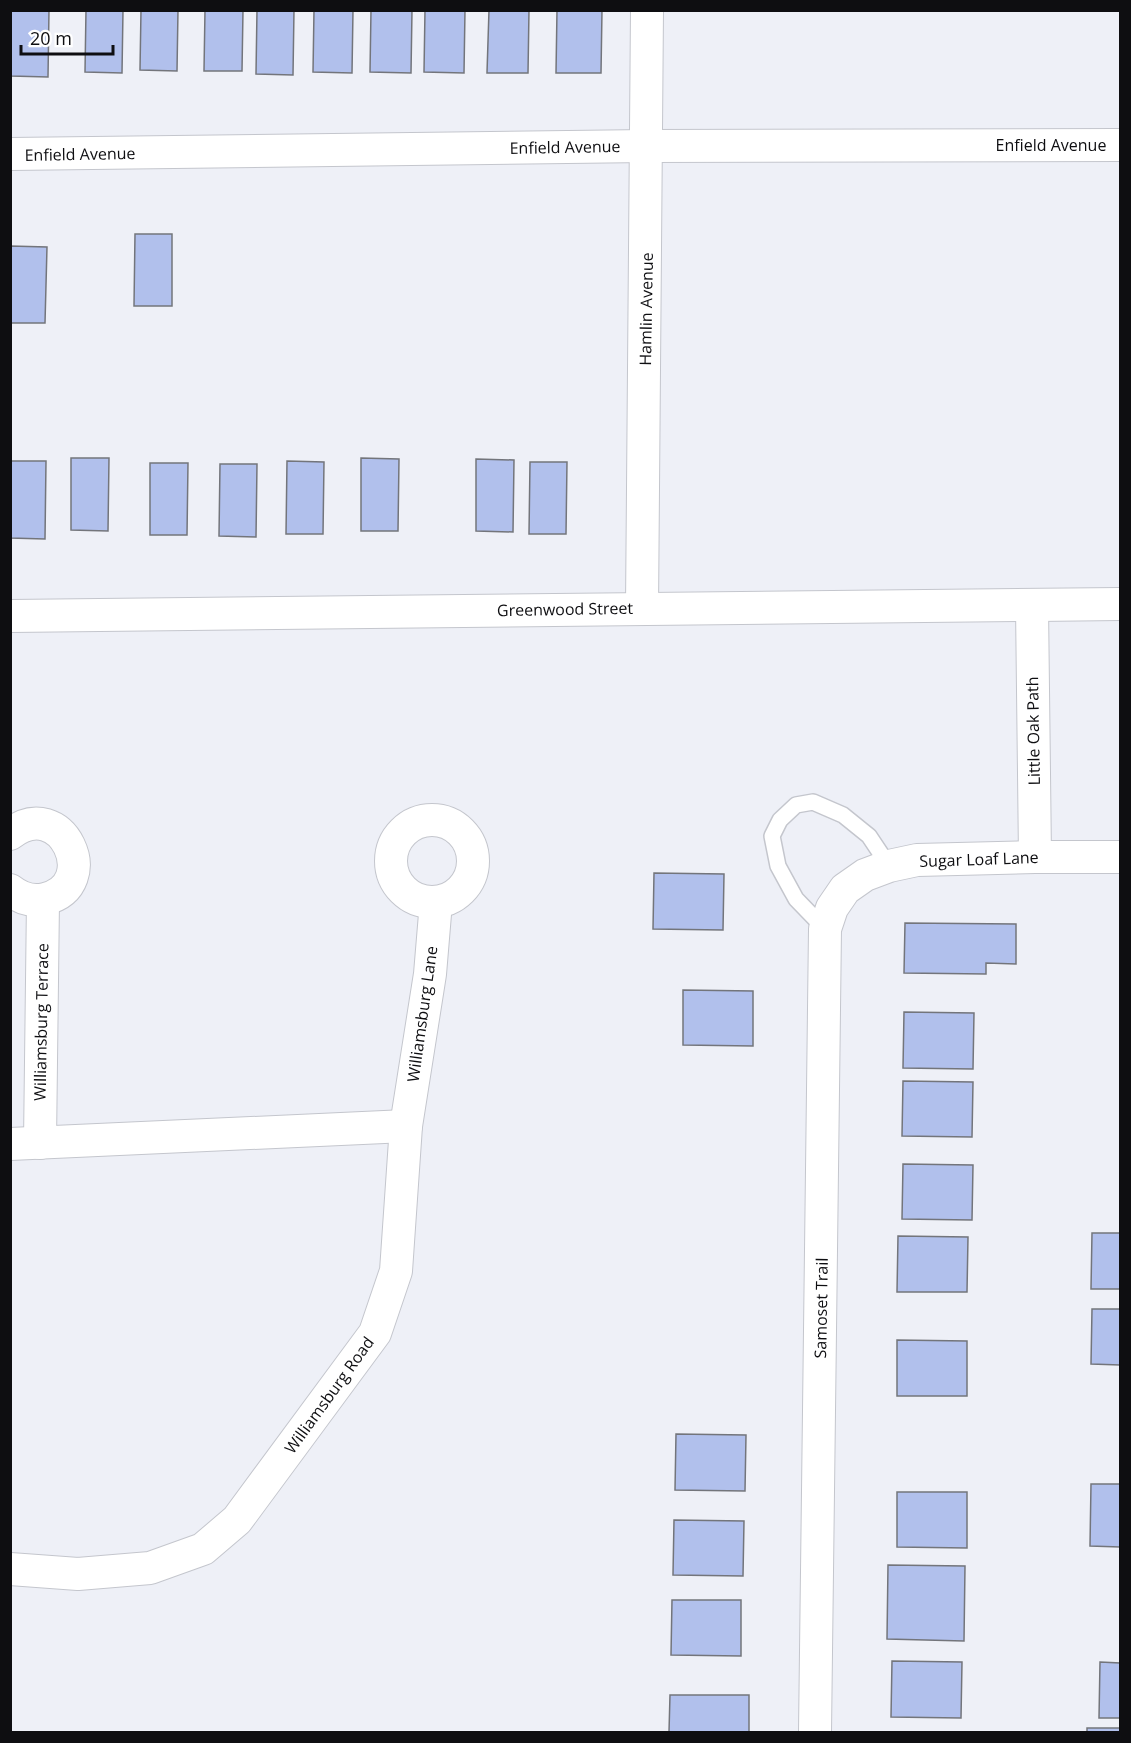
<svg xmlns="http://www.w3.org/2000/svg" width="1131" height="1743" font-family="'Open Sans',sans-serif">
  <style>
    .building { fill: #b1c0ec; stroke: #73757b; stroke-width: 1.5 }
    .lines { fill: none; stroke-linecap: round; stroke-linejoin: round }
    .lane-casing { stroke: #c4c6cd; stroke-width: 18 }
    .street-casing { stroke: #c4c6cd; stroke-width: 34 }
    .lane { stroke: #fff; stroke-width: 15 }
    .street { stroke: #fff; stroke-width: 32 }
    .labels { text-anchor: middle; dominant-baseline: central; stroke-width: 5; stroke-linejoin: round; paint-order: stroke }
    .street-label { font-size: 16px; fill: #0e0e11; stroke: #fff }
  </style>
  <rect width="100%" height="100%" fill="#eef0f7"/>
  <!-- building -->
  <g class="building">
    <path d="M11 10H49L48 77 11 76Z"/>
    <path d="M86 10H123L122 73 85 72Z"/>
    <path d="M141 10H178L177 71 140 70Z"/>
    <path d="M205 10H243L242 71H204Z"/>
    <path d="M257 10H294L293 75 256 74Z"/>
    <path d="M314 10H353L352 73 313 72Z"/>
    <path d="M371 10H412L411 73 370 72Z"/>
    <path d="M425 10H465L464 73 424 72Z"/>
    <path d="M489 10H529L528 73H487Z"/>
    <path d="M557 10H602L601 73H556Z"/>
    <path d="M135 234H172V306H134Z"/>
    <path d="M10 246 47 247 45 323H10Z"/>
    <path d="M71 458H109L108 531 71 530Z"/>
    <path d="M361 458 399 459 398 531H361Z"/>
    <path d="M476 459 514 460 513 532 476 531Z"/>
    <path d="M10 461H46L45 539 10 538Z"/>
    <path d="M287 461 324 462 323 534H286Z"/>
    <path d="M530 462H567L566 534H529Z"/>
    <path d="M150 463H188L187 535H150Z"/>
    <path d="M220 464H257L256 537 219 536Z"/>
    <path d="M654 873 724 874 723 930 653 929Z"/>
    <path d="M905 923 1016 924V964L986 963V974L904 973Z"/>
    <path d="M683 990 753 991V1046L683 1045Z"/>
    <path d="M904 1012 974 1013 973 1069 903 1068Z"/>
    <path d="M903 1081 973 1082 972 1137 902 1136Z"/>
    <path d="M903 1164 973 1165 972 1220 902 1219Z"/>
    <path d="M1092 1233H1120V1289H1091Z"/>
    <path d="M898 1236 968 1237 967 1292H897Z"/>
    <path d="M1092 1309H1120V1365L1091 1364Z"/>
    <path d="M897 1340 967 1341V1396H897Z"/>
    <path d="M676 1434 746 1435 745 1491 675 1490Z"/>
    <path d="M1091 1484H1120V1547L1090 1546Z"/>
    <path d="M897 1492H967V1548L897 1547Z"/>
    <path d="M674 1520 744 1521 743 1576 673 1575Z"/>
    <path d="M888 1565 965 1566 964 1641 887 1639Z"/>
    <path d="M672 1600H741V1656L671 1655Z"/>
    <path d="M892 1661 962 1662 961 1718 891 1717Z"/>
    <path d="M1100 1662 1120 1663V1718H1099Z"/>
    <path d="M670 1695H749V1732H669Z"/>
    <rect x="1087" y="1728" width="33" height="4"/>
  </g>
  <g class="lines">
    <defs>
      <path id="lane" d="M825 929 796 899 778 866 772 836 780 820 796 805 813 802 843 815 869 836 889 866"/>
      <g id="street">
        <path d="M10 154 647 146 1120 145"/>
        <path d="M1032 606 1035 857"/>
        <path d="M642 608 647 10"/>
        <path d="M10 616 1120 604"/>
        <circle cx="432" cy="861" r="41"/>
        <path d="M10 834C62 793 104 885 45 899 32 902 20 898 10 890"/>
        <path d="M40 1143 43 900"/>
        <path d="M10 1144 406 1126"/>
        <path d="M10 1569 78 1574 150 1568 203 1549 237 1520 375 1333 396 1271 406 1126 430 974 436 902"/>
        <path d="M815 1732 825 929 832 908 845 889 865 875 889 866 917 860 1035 857H1120"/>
      </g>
    </defs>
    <!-- lane casing -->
    <use href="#lane" class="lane-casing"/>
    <!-- street casing -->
    <use href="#street" class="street-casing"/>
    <!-- lane -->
    <use href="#lane" class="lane"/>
    <!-- street -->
    <use href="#street" class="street"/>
  </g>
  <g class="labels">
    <!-- street labels -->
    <g class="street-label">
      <text x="1051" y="145">Enfield Avenue</text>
      <text transform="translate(565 147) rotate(-1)">Enfield Avenue</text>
      <text transform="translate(80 154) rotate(-1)">Enfield Avenue</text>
      <text transform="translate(646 309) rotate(-89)">Hamlin Avenue</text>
      <text transform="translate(565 609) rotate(-1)">Greenwood Street</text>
      <text transform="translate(1033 731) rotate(-91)">Little Oak Path</text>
      <text transform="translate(979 859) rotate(-2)">Sugar Loaf Lane</text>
      <text transform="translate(422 1014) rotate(-82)">Williamsburg Lane</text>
      <text transform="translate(41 1022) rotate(-89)">Williamsburg Terrace</text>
      <text transform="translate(821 1308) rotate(-89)">Samoset Trail</text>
      <text transform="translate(329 1395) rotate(-54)">Williamsburg Road</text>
    </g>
  </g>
  <!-- border -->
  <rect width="1131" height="1743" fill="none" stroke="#0e0e11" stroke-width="24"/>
  <!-- scale -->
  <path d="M21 45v9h92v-9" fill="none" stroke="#0e0e11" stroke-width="3"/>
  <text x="30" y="45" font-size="18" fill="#0e0e11" stroke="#ffffff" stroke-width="4.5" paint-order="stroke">20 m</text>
</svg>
